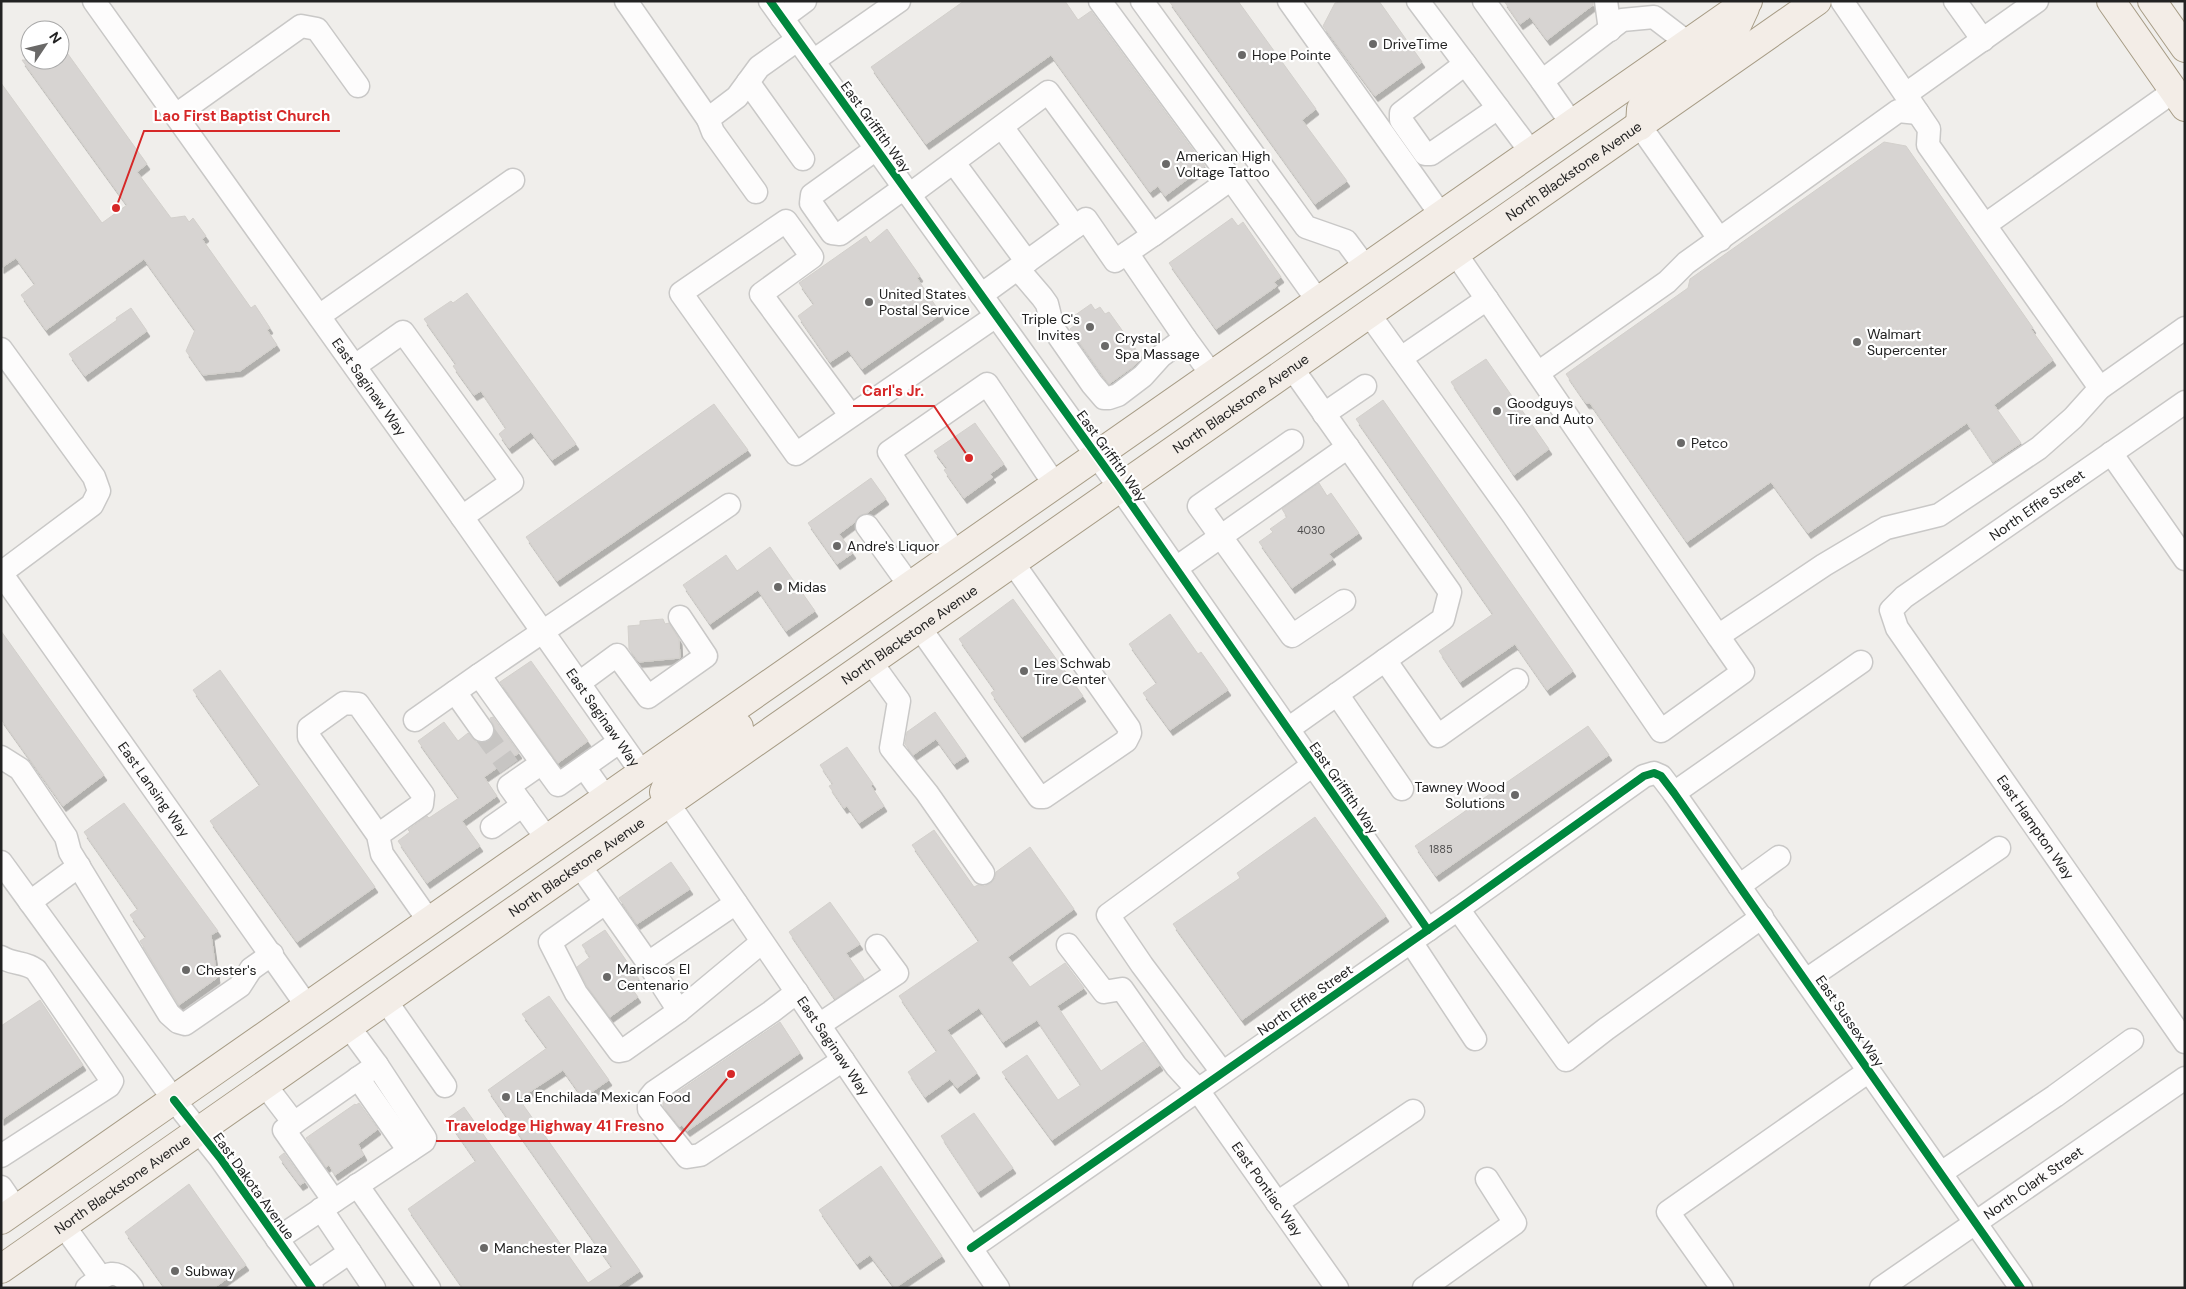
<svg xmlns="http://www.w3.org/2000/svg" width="2186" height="1289" font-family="'DM Sans',sans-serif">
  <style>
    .building { fill: #d7d4d2; stroke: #d3d0cc; filter: url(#shadow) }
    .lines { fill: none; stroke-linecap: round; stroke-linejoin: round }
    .minor-tunnel { stroke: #c7c5c3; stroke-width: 22; stroke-dasharray: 22 11; stroke-linecap: butt }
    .minor-casing { stroke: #c9c8c7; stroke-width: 25 }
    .major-casing { stroke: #a79c86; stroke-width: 30 }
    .minor { stroke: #fdfcfc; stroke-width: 22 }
    .major { stroke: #f3ede7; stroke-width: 28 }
    .cycleway-casing { stroke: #fff; stroke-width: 11 }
    .cycleway { stroke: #00873e; stroke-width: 8 }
    .poi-dot { fill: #6a6968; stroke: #fff; stroke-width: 2 }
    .labels { text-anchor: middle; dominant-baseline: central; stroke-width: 4.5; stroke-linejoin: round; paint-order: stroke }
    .number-label { font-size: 11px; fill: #4f4e4e }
    .poi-label { font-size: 14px; fill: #222; stroke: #fff; text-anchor: start }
    .street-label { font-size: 14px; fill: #222; stroke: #fff }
    .leader { fill: none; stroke: #d62828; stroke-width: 2 }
    .callout-dot { fill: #d62828; stroke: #fff; stroke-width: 2 }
    .callout-label { font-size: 15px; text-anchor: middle; font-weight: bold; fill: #d62828; stroke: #fff; stroke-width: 4.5; stroke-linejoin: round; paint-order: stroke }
  </style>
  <defs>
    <filter id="shadow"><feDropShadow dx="3" dy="5.5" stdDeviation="0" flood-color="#0004"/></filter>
  </defs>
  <rect width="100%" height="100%" fill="#f0eeeb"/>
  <!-- building -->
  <g class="building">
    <path d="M964 1H1065L1078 20 1091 11 1205 166 1165 196 1158 186 1150 192 1051 55 926 144 871 67Z"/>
    <path d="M1169 1H1238L1316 109 1302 120 1347 181 1315 204Z"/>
    <path d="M1346 1H1379L1422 62 1375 96 1323 26 1335 3Z"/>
    <path d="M1504 1H1593V5L1547 40 1530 17 1520 24Z"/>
    <path d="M60 43 147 164 137 172 171 218 185 216 189 222 193 218 206 236 202 239 251 308 255 305 270 328 267 330 277 345 240 371 203 375 186 351 195 330 144 259 46 330 21 295 35 284 16 258 1 268V83L102 223 127 205 22 60H60Z"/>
    <path d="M1884 142 1906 146 2033 328 2031 329 2053 360 1994 405 2021 443 1993 462 1967 423 1808 533 1771 482 1687 542 1590 403H1586L1566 374 1688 288 1690 279Z"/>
    <path d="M1232 218 1238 226 1243 222 1281 277 1274 282 1277 286 1216 329 1169 263Z"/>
    <path d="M887 229 920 276 917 278 941 314 862 369 848 350 830 362 798 316 814 304 799 283 866 236 870 243Z"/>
    <path d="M467 293 576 444 552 460 531 432 509 448 499 434 506 428 481 391 474 395 453 366 456 364 424 319 451 301 453 303Z"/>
    <path d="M1091 304 1095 310 1100 307 1105 314 1109 312 1142 358 1134 366 1109 384 1070 329 1075 325 1071 318Z"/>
    <path d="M131 308 147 331 85 376 69 354 117 320 116 318Z"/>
    <path d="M1486 359 1549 449 1514 475 1451 382Z"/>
    <path d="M1383 400 1573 671 1547 690 1515 644 1460 682 1439 651 1493 614 1356 419Z"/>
    <path d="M714 404 748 450 557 581 526 537Z"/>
    <path d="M975 423 1004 464 990 474 993 477 964 498 944 470 947 468 934 451Z"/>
    <path d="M871 478 886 499 867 513 859 516 855 522 839 534 853 553 837 564 808 523Z"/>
    <path d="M1319 483 1327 496 1331 493 1359 533 1329 554 1333 559 1292 588 1259 542 1273 532 1270 529 1287 517 1282 509Z"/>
    <path d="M770 547 815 611 786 631 758 590 710 624 683 585 726 555 737 571Z"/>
    <path d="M1013 599 1083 696 1022 737 991 693 995 690 959 639Z"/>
    <path d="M1170 614 1198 654 1201 652 1228 690 1170 730 1143 693 1157 683 1129 644Z"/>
    <path d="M663 619 665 624 669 623 679 639 680 658 639 662 629 649 628 626 640 625V621Z"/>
    <path d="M1 631 104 775 63 806 1 719Z"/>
    <path d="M531 661 588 741 558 763 500 682Z"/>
    <path d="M220 670 375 887 297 942 210 821 260 785 193 690Z"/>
    <path d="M935 712 966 756 954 764 936 739 913 755 905 744 907 732Z"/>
    <path d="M493 717 519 753 484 777 497 796 462 821 480 846 427 883 398 841 410 832 408 830 427 816 429 818 459 798 418 741 444 722 458 741 468 733 476 742 484 743 490 740 494 735 495 728 490 718Z"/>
    <path d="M1588 726 1609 755 1436 876 1415 846Z"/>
    <path d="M847 747 873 784 871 786 884 806 859 823 847 806 844 808 829 786 833 784 820 765Z"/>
    <path d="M124 803 218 931 211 935 217 978 179 1005 140 941 146 937 130 915 138 909 84 832Z"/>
    <path d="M1315 817 1386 916 1242 1020 1173 924 1240 878 1237 873Z"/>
    <path d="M934 830 974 887 978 885 985 886 991 883 995 878 996 872 1030 847 1074 909 1008 957 1030 987 1065 963 1084 988 1057 1006 1101 1071 1143 1042 1160 1065 1052 1140 1002 1072 1027 1055 1058 1100 1081 1085 1037 1020 1003 1042 979 1008 947 1030 977 1073 957 1088 950 1079 925 1097 908 1072 937 1051 899 996 979 941 912 845Z"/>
    <path d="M671 862 690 889 637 924 619 898Z"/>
    <path d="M830 902 860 944 846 953 864 979 835 999 789 932Z"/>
    <path d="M605 930 639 979 630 986 638 997 610 1017 587 986 577 967 590 957 582 945Z"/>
    <path d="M549 996 609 1080 583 1098 563 1070 519 1099 640 1271 615 1288H463L408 1209 476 1161 447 1119 464 1107 588 1283 612 1267 488 1090 547 1048 522 1014Z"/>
    <path d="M40 1000 83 1065 1 1120V1026Z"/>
    <path d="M780 1022 800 1053 687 1131 682 1125 680 1127 663 1106V1102Z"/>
    <path d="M359 1103 378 1129 358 1144 364 1155 335 1175 329 1165 326 1167 306 1138 355 1104 356 1105Z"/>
    <path d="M974 1113 1013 1168 978 1192 941 1136Z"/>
    <path d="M284 1153 305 1182 300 1185 279 1157Z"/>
    <path d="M881 1166 942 1256 895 1288 870 1255 857 1264 819 1210Z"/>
    <path d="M189 1184 246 1265 214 1288H165L125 1232Z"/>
  </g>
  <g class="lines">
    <!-- minor-tunnel -->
    <path class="minor-tunnel" d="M482 730 509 767"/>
    <defs>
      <g id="minor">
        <path id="s1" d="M94 1 462 517 642 773"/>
        <path d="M626 1 708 119"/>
        <path d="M770 1 1120 488 1428 930"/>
        <path d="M1142 1 1306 227 1346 241 1366 268"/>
        <path d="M1289 1 1441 215"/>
        <path d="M1418 1 1531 152"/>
        <path d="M1484 1 1542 81"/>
        <path d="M1606 1 1610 30"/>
        <path d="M1842 1 1929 129 1928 145 2100 388"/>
        <path d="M1955 1 1983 40"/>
        <path d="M782 18 805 1"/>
        <path d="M813 61 899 1"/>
        <path d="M1465 64 1401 113V120L1425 154H1431L1498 108"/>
        <path d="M748 82 803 159"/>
        <path d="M1906 94 2037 1"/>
        <path d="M176 115 301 26 317 29 358 86"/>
        <path d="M1572 124 1542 81 1622 20 1654 17 1688 43"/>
        <path d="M1640 126 1720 240"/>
        <path d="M1002 127 1075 227"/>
        <path d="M876 149 812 195 811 203 832 233 840 234 904 188"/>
        <path d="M954 163 1027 262"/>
        <path d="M1231 179 1318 301"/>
        <path d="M756 192 713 132 708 119 737 97 759 67 797 40"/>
        <path d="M909 195 1048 92 1153 235 1231 179 1100 1"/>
        <path d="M1985 225 2174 91"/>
        <path d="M1127 253 1185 338"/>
        <path d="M1456 254 1718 636 1824 565 1886 528 1939 515 2039 448 2073 418 2100 388 2185 328"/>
        <path d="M1018 269 1042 297 1047 304 1053 328 1092 384 1104 398H1109L1118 395 1143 376 1161 356 1185 338 1212 375"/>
        <path d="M981 295 1086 219 1115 261 1153 235"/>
        <path d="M1369 314 1513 515 1661 731 1743 672 1718 636"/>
        <path d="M319 316 513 180"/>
        <path d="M1 349 94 477 99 491 92 505 1 573"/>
        <path d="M1401 358 1487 299"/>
        <path d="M355 366 403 332 512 482 462 517"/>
        <path d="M1538 373 1667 282 1686 263 1898 111 1918 113"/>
        <path id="s2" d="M2185 402 1904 597 1891 610 1897 628 2185 1042"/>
        <path d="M1324 414 1365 386"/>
        <path d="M851 416 761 294 812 257 786 221 681 293 796 454 996 316"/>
        <path d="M1292 441 1199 506 1292 636 1344 601"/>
        <path d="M2111 453 2185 559"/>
        <path d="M867 526 910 586"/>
        <path d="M956 554 889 452 987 384 1055 485"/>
        <path d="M1176 568 1348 447"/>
        <path id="s3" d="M1 573 307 1006"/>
        <path d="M920 628 1039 797H1044L1126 741 1130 733 1129 728 1013 563"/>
        <path d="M1385 660 1438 736 1517 680"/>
        <path d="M871 662 899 701 891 748 927 793 983 873"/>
        <path d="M479 675 729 505"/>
        <path d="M579 683 617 655 648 697 706 656 680 617"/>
        <path d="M455 692 482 730"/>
        <path d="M1337 694 1402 789"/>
        <path d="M415 720 479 675 542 763 509 786 547 839"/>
        <path d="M1288 729 1443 619 1450 592 1292 368"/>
        <path d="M1 757 20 769 66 837 70 852 169 1014 178 1022 185 1024 240 986 251 969 272 954"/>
        <path d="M542 763 558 785 619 742"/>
        <path d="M584 767 606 798"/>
        <path d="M1674 793 1861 662"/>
        <path id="s4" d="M668 803 998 1288"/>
        <path d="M492 827 523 805"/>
        <path d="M378 835 309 737V728L344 703 358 704 423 795 422 804 378 835 382 854 429 921"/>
        <path d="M1 862 174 1100 220 1158 312 1288"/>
        <path d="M580 866 648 963 679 1011"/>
        <path d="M1739 886 1779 857"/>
        <path d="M30 902 79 866"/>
        <path d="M605 903 550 942 576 993 619 1051 624 1050 679 1011 762 942"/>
        <path d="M1458 909 1566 1060 1606 1029 1762 917"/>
        <path d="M1411 942 1475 1039"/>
        <path id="s5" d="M1068 945 1104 992 1122 989 1176 1066 1197 1089 1337 1288"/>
        <path d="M1 957C14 965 24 961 36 970L112 1081 109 1086 1 1156"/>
        <path d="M648 963 736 903"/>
        <path d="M1806 980 1999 848"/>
        <path d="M797 992 771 1012 654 1092 649 1098V1109L687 1157 700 1155 843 1060"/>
        <path d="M386 1001 445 1086"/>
        <path d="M819 1025 897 973 877 946"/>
        <path d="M349 1027 377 1065"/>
        <path d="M1222 1072 1142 965 1108 915 1313 765"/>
        <path d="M358 1078 409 1151"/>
        <path d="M265 1085 294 1123 377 1065 425 1138 424 1141 277 1239"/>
        <path d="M294 1123 284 1130 334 1201"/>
        <path d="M1941 1173 2055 1096 2132 1040"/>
        <path d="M357 1185 429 1288"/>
        <path d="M1 1187 16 1209"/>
        <path d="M1277 1203 1413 1111"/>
        <path d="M321 1209 374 1288"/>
        <path d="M64 1226 101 1278"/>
        <path d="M971 1248 1458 909 1644 776 1654 773 1661 776 1674 793 2021 1288"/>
        <path d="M308 1281 350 1252"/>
        <path d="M87 1288C106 1274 116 1265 132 1288"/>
        <path d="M1424 1288 1515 1223 1487 1179"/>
        <path d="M1722 1288 1668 1212 1869 1071"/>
        <path id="s6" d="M1881 1288 2185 1078"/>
      </g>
      <g id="major">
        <path d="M2111 1 2185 107"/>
        <path d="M2152 1 2185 48"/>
        <path d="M1640 126 1641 109 1648 96 1723 44 1738 23 1745 8"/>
        <path d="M668 803 664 792 669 780 739 727"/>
        <path d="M1 1220 1748 1"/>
        <path id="s7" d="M1 1269 1817 1"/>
      </g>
    </defs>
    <!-- minor casing -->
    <use href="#minor" class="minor-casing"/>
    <!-- major casing -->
    <use href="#major" class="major-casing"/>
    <!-- minor -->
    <use href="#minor" class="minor"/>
    <!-- major -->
    <use href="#major" class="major"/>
    <defs>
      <g id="cycleway">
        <path d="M770 1 1120 488 1428 930"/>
        <path d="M174 1100 220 1158 312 1288"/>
        <path d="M971 1248 1458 909 1644 776 1654 773 1661 776 1674 793 2021 1288"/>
      </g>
    </defs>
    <!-- cycleway casing -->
    <use href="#cycleway" class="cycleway-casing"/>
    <!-- cycleway -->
    <use href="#cycleway" class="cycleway"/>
  </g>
  <!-- markers -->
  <g class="poi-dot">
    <circle cx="1373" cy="44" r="5"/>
    <circle cx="1242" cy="55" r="5"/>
    <circle cx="1166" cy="164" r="5"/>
    <circle cx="869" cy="302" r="5"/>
    <circle cx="1090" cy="327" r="5"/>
    <circle cx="1857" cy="342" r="5"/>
    <circle cx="1105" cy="346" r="5"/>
    <circle cx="1497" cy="411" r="5"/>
    <circle cx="1681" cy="443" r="5"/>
    <circle cx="837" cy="546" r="5"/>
    <circle cx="778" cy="587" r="5"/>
    <circle cx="1024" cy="671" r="5"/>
    <circle cx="1515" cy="795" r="5"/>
    <circle cx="186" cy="970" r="5"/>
    <circle cx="607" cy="977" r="5"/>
    <circle cx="506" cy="1097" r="5"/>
    <circle cx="484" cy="1248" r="5"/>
    <circle cx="175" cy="1271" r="5"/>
  </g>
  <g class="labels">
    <!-- number labels -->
    <g class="number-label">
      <text x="1311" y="530">4030</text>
      <text x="1441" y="849">1885</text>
    </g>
    <!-- poi labels -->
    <g class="poi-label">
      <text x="1383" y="44">DriveTime</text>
      <text x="1252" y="55">Hope Pointe</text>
      <text x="1176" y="156">American High<tspan x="1176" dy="16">Voltage Tattoo</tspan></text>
      <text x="879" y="294">United States<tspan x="879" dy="16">Postal Service</tspan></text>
      <text x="1080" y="319" text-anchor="end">Triple C's<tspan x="1080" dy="16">Invites</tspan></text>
      <text x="1867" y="334">Walmart<tspan x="1867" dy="16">Supercenter</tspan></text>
      <text x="1115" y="338">Crystal<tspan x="1115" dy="16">Spa Massage</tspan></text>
      <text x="1507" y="403">Goodguys<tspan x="1507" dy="16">Tire and Auto</tspan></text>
      <text x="1691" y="443">Petco</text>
      <text x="847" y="546">Andre's Liquor</text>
      <text x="788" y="587">Midas</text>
      <text x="1034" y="663">Les Schwab<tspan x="1034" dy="16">Tire Center</tspan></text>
      <text x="1505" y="787" text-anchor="end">Tawney Wood<tspan x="1505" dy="16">Solutions</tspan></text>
      <text x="617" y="969">Mariscos El<tspan x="617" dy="16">Centenario</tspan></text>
      <text x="196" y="970">Chester's</text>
      <text x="516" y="1097">La Enchilada Mexican Food</text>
      <text x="494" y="1248">Manchester Plaza</text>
      <text x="185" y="1271">Subway</text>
    </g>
    <!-- street labels -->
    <g class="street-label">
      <text transform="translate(876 127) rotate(54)">East Griffith Way</text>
      <text stroke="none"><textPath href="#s7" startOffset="1918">North Blackstone Avenue</textPath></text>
      <text stroke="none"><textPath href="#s1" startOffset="474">East Saginaw Way</textPath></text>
      <text stroke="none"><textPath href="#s7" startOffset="1512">North Blackstone Avenue</textPath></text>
      <text transform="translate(1112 456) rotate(54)">East Griffith Way</text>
      <text transform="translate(2037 505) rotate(-35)">North Effie Street</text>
      <text stroke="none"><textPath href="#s7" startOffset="1108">North Blackstone Avenue</textPath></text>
      <text stroke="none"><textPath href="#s1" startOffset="879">East Saginaw Way</textPath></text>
      <text transform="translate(1344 788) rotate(55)">East Griffith Way</text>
      <text stroke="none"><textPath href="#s3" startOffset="265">East Lansing Way</textPath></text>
      <text stroke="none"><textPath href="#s2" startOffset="622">East Hampton Way</textPath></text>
      <text stroke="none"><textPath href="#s7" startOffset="702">North Blackstone Avenue</textPath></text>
      <text transform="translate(1305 1000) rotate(-35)">North Effie Street</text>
      <text transform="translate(1850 1021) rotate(55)">East Sussex Way</text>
      <text stroke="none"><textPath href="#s4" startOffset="294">East Saginaw Way</textPath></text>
      <text stroke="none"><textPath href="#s6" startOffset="185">North Clark Street</textPath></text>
      <text stroke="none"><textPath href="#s7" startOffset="148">North Blackstone Avenue</textPath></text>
      <text transform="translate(254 1186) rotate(54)">East Dakota Avenue</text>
      <text stroke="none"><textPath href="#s5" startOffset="325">East Pontiac Way</textPath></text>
    </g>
  </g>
  <!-- callouts -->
  <path class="leader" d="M116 208L144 131H340M969 458L934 406H853M731 1074L675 1141H436"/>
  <g class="callout-dot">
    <circle cx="116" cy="208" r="5"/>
    <circle cx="969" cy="458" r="5"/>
    <circle cx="731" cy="1074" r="5"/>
  </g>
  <g class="callout-label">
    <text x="242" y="121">Lao First Baptist Church</text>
    <text x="893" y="396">Carl's Jr.</text>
    <text x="555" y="1131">Travelodge Highway 41 Fresno</text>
  </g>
  <!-- border -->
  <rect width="2186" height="1289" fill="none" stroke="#222222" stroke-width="5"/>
  <!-- north arrow -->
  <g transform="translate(45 45) rotate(55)"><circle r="24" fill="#ffffff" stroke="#a7a7a7"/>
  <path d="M0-4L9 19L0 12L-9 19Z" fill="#6a6968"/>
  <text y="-8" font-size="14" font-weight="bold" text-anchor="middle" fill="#222222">N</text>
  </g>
</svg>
